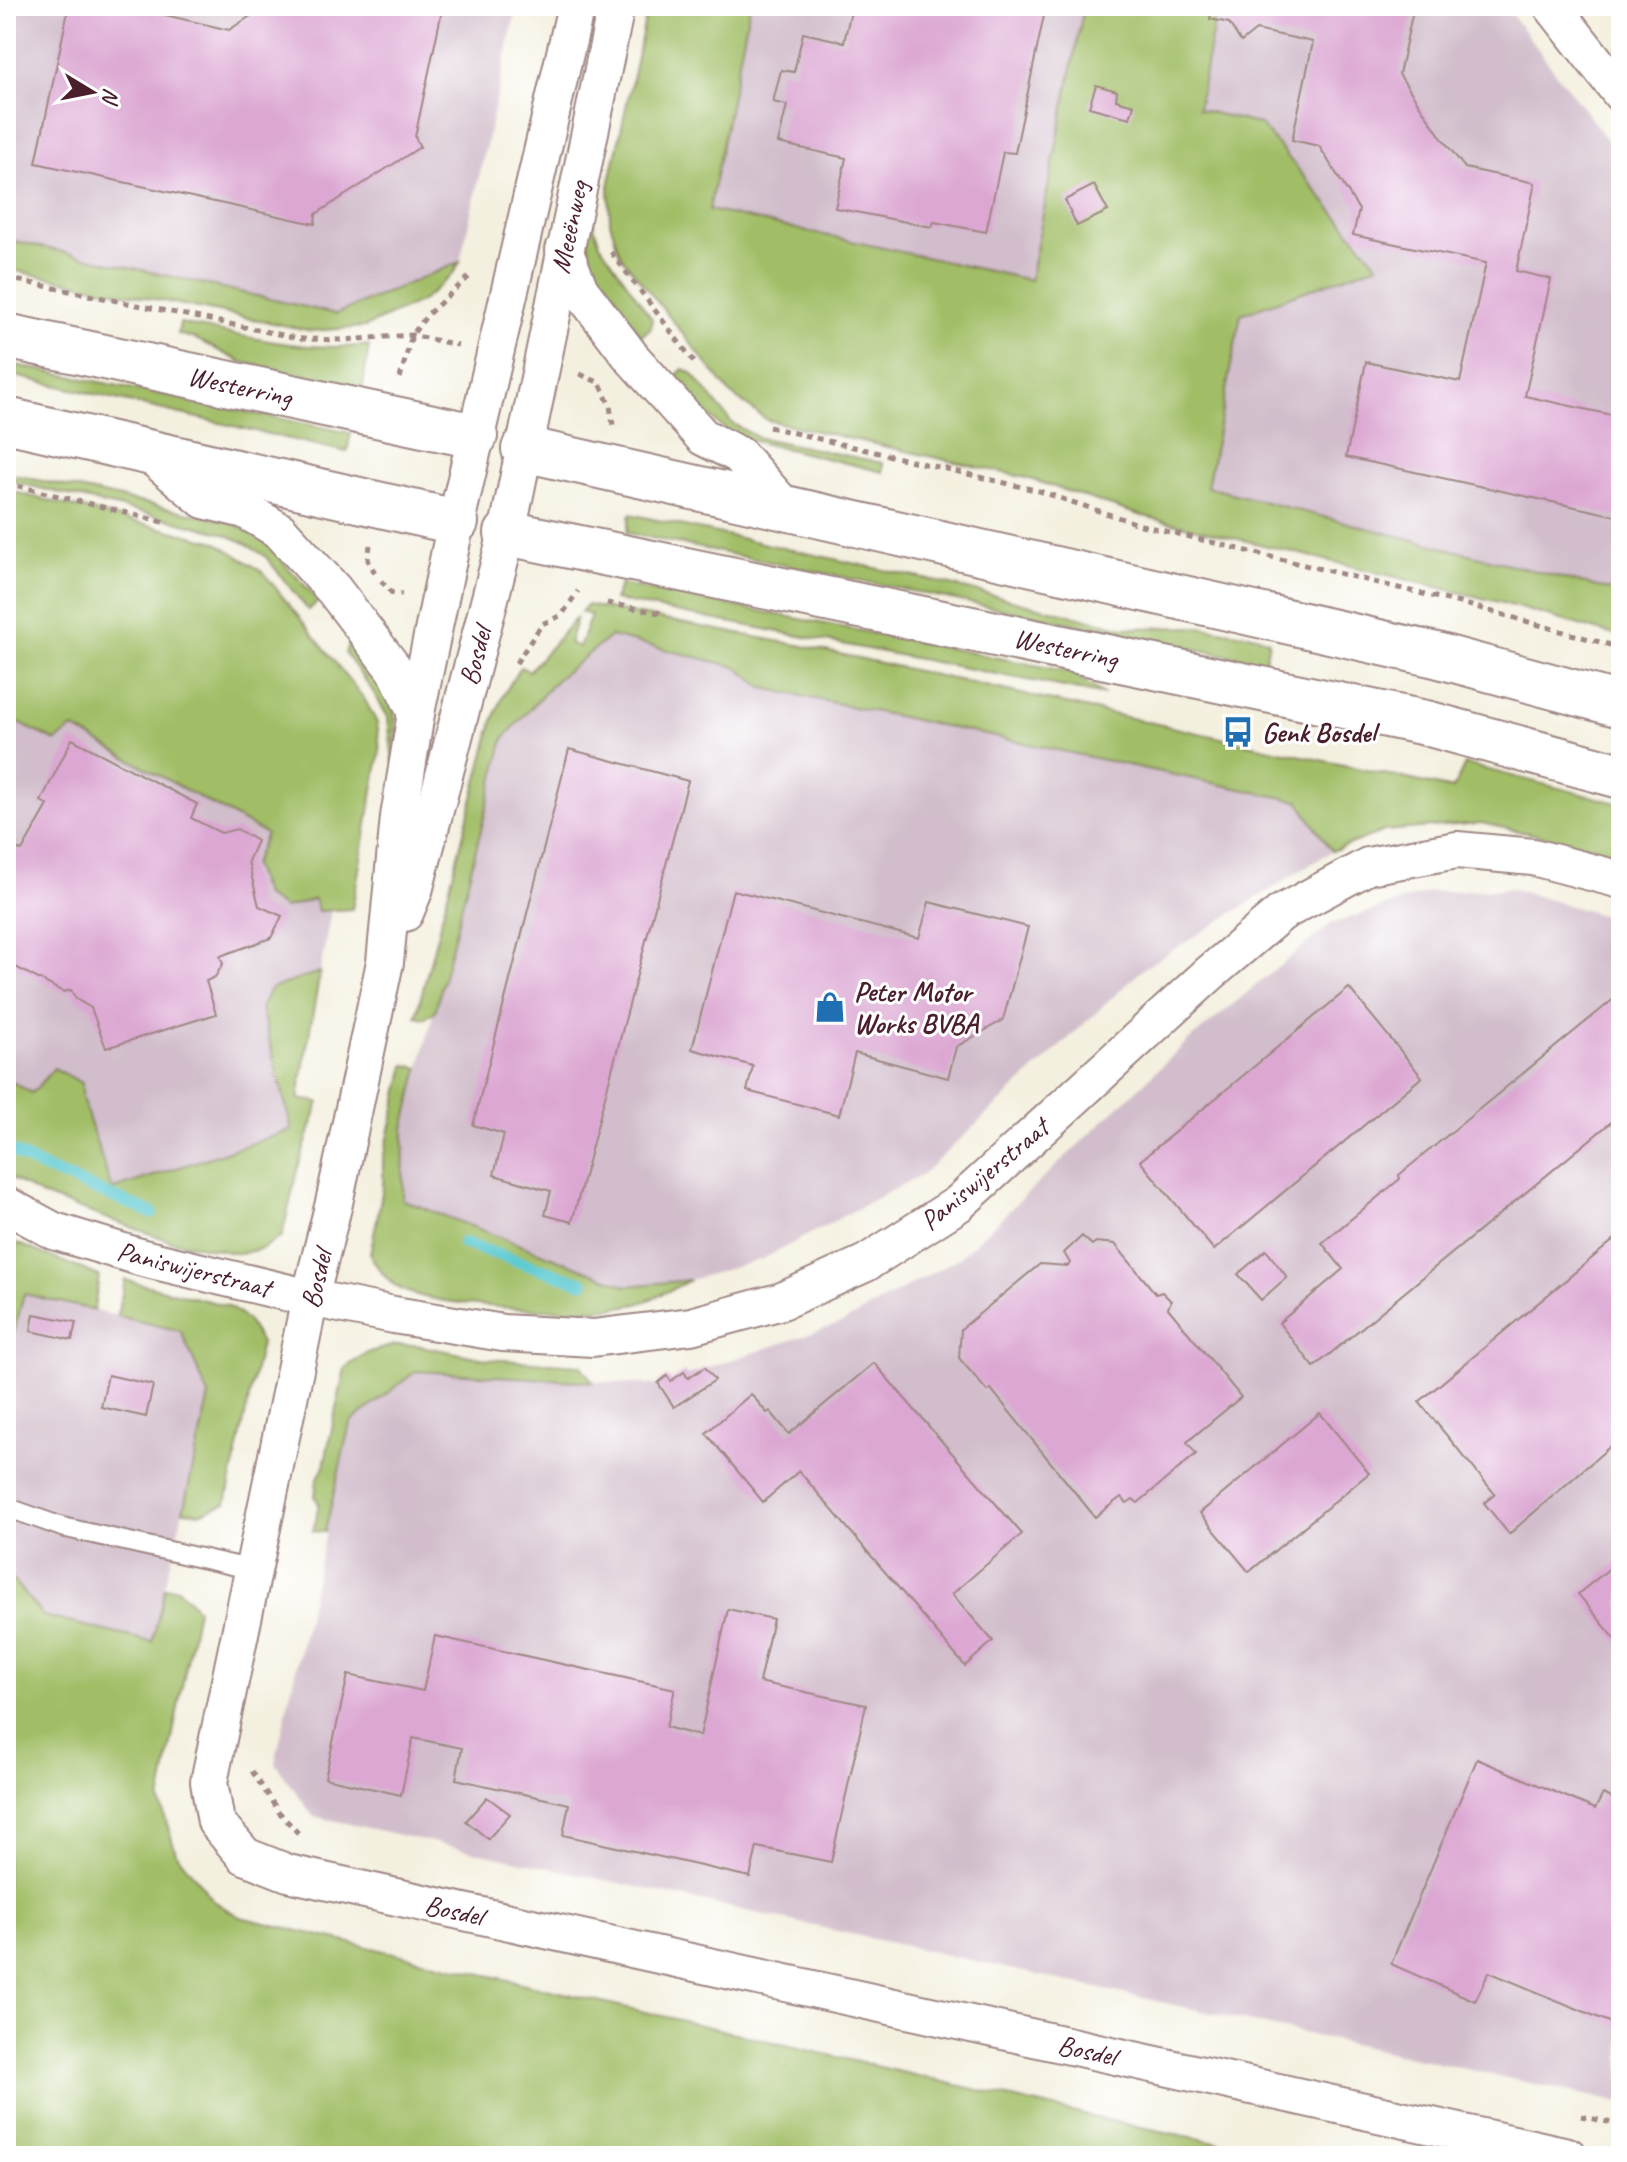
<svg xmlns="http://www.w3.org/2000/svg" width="1627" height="2162" font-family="Caveat,sans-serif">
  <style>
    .industrial { fill: #d1bdcb }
    .green { fill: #a1be66; stroke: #766e48; stroke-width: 2 }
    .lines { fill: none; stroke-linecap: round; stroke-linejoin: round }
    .stream { stroke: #5dcad2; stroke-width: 12 }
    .building { fill: #dca7d3 }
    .lane-casing { stroke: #9f8885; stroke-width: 22 }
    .street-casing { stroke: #9f8885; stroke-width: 40 }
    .highway-casing { stroke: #9f8885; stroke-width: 48 }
    .path { stroke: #9f8885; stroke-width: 5; stroke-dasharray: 6 6; stroke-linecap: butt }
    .lane { stroke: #fff; stroke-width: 18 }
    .street { stroke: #fff; stroke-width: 36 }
    .highway { stroke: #fff; stroke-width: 44 }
    .labels { text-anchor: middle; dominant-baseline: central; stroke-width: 6; stroke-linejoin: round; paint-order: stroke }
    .street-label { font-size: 28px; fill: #4a1f2b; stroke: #fff }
    .poi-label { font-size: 28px; font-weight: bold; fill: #4a1f2b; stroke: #fff; text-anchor: start }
  </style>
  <rect width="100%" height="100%" fill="#fff"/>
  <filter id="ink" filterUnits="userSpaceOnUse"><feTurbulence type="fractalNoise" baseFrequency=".0125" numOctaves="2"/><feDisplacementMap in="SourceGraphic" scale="16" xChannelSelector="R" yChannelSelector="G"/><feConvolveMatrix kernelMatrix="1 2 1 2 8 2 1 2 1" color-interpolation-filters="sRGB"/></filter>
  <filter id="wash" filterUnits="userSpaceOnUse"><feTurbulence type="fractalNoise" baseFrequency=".006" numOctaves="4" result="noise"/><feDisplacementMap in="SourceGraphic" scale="32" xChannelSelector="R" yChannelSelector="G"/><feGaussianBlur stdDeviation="1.8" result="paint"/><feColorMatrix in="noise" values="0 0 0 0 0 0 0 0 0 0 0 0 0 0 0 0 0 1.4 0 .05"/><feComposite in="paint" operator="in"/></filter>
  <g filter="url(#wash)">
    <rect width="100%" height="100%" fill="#f4f0df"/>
    <!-- industrial -->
    <g class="industrial">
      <path d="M6 6H517L460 262 336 314 6 239Z"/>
      <path d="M750 6H1084L1030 280 708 210Z"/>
      <path d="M1217 6H1505L1621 158V593L1207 487 1241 314 1377 265 1198 109Z"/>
      <path d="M611 636 737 667 764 688 1298 801 1332 851 1144 968 924 1173 763 1259 690 1280 627 1286 403 1200 404 1128 504 738 556 680Z"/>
      <path d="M6 717 56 741 73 728 267 834 253 865 314 899 318 911 331 910 320 972 271 989 261 1008 293 1130 112 1190 32 1093 6 1079Z"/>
      <path d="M1513 889 1621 921V2103L313 1816 275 1763 350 1423 416 1371 657 1385 842 1323 959 1258 1188 1041 1331 924 1430 892Z"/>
      <path d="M24 1294 181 1331 210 1396 152 1642 43 1616 6 1572V1379Z"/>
    </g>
    <!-- green -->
    <g class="green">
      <path d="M648 6H750L709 210 1030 280 1084 6H1217L1198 109 1261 125 1378 265 1241 314 1207 487 1621 593V637L1499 602 1139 515 1027 478 767 420 731 394 620 255 610 222 609 186Z"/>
      <path d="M592 202 594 227 600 244 652 319 651 328 641 336C602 287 578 270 592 202Z"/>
      <path d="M6 239 336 314 460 262 452 275 422 301 365 327 312 331 6 269Z"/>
      <path d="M180 323C243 336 304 353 369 345L363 387 241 362 196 339 178 334Z"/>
      <path d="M6 363 351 433 347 452 6 374Z"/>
      <path d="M683 369 692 373 732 423 757 437 883 463V472L737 437C711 421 693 402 674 378Z"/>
      <path d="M6 473 231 522 262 539 319 601 308 610 265 556 243 542 222 533 168 519 6 480Z"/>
      <path d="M6 490 216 542 263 572 365 700 377 723 380 751 352 909 318 911 314 899 285 908 265 896 253 865 266 834 73 728 56 741 6 717Z"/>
      <path d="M630 514 943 583 1124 628 1201 627 1257 636 1269 641 1265 663 627 533Z"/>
      <path d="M621 584 1070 672 1105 695 614 600Z"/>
      <path d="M587 605 803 646 1453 789 1465 764 1621 804V853L1481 823 1384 831 1332 851 1298 801 764 688 736 667 611 636 556 680 504 738 435 1012 424 1018 416 1016 493 721 503 696 520 667 529 671 577 617 569 643 579 647 591 615 581 612Z"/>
      <path d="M350 642C388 688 403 700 393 763L388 717 372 690 345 653Z"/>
      <path d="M320 972 298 1099 319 1102 298 1168 282 1236 263 1248 240 1254 170 1241 41 1195 6 1175V1079L32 1093 54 1068 82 1083V1098L111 1187 114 1189 292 1130 261 1008 270 989Z"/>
      <path d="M405 1065 419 1068 404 1128 403 1200 627 1286 690 1280C674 1288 657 1298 640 1303 596 1316 444 1309 403 1290 388 1283 378 1269 370 1255L383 1188V1159Z"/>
      <path d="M6 1239 99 1276 94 1310 24 1294 6 1364Z"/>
      <path d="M125 1280 228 1306 247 1320 261 1343 226 1503 200 1513 183 1511 209 1396 181 1331 117 1316Z"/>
      <path d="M395 1345H416L486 1359 580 1365 593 1382 416 1371 350 1423 325 1532 313 1531 319 1504 315 1497 317 1480 324 1466 345 1368 366 1353Z"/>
      <path d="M6 1572 43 1616 152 1642 165 1588H178L197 1609 160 1801 176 1853 214 1901 240 1917 1106 2120 1286 2156H6Z"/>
    </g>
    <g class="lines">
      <!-- stream -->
      <g class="stream">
        <path d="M6 1148 41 1167 152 1213"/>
        <path d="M463 1243 583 1283"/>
      </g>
    </g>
    <g id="blocks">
      <!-- building -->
      <g class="building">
        <path d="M69 6H127L229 30 266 6H443L415 137 420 147 316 214 315 224 36 163Z"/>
        <path d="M852 6H1046L1015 153 1003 152 986 232 934 222 932 227 835 208 846 158 778 143 787 105 773 102 781 70 794 72 803 33 844 42Z"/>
        <path d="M1213 6H1414L1399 74 1441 137 1465 168 1535 183 1516 271 1551 279 1525 396 1621 417V517L1346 457 1366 362 1460 382 1486 263 1353 235 1359 210 1319 146 1292 140 1313 42 1256 30 1241 42 1229 23 1210 19Z"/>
        <path d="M1096 85 1117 91 1116 100 1134 105 1130 118 1089 107Z"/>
        <path d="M1094 185 1108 211 1077 226 1065 200Z"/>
        <path d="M72 739 197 804 191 818 221 833 237 829 257 841 248 861 259 906 282 916 271 938 220 956 223 964 215 977 206 981 216 1014 106 1048 91 1008 76 999 71 990 63 992 6 962V843L22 851 48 805 41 801Z"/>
        <path d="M569 749 688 781 572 1222 545 1215 551 1191 494 1175 504 1134 473 1125Z"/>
        <path d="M733 890 919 938 929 902 1028 927 1003 1020 956 1047 948 1078 855 1053 839 1115 747 1091 753 1066 692 1049Z"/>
        <path d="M1349 988 1422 1077 1214 1250 1140 1161Z"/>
        <path d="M1621 993V1114L1314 1367 1279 1323 1343 1269 1322 1243 1400 1179 1399 1175Z"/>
        <path d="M1621 1234V1437L1509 1534 1484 1503 1495 1494 1419 1402Z"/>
        <path d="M1082 1236 1092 1245 1096 1242 1115 1244 1156 1294 1162 1292 1171 1301 1168 1308 1241 1397 1187 1442 1196 1454 1138 1503 1133 1499 1127 1503 1121 1497 1095 1517 991 1389 987 1391 959 1358 961 1329 1040 1264 1068 1266 1070 1263 1064 1253Z"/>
        <path d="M1266 1250 1287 1277 1261 1300 1238 1274Z"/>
        <path d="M34 1314 76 1322 72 1340 31 1331Z"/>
        <path d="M874 1363 1022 1534 952 1594 993 1641 965 1666 799 1471 763 1502 706 1433 751 1394 767 1413 770 1411 789 1434Z"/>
        <path d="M705 1367 715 1380 674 1407 658 1383 667 1376 671 1381 684 1372 688 1378Z"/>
        <path d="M108 1375 153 1385 146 1417 101 1407Z"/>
        <path d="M1320 1413 1369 1473 1249 1572 1200 1513Z"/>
        <path d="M1621 1559V1646L1578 1594Z"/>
        <path d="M728 1609 773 1619 759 1682 866 1705 831 1862 757 1847 750 1877 563 1835 569 1804 456 1779 462 1748 413 1738 401 1795 325 1778 348 1675 423 1691 435 1636 675 1689 666 1727 700 1736Z"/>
        <path d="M1477 1759 1595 1809 1603 1794 1621 1802V2027L1489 1972 1475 2001 1391 1964Z"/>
        <path d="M487 1797 510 1814 488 1839 466 1821Z"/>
      </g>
    </g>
  </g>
  <g filter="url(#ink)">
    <use href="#blocks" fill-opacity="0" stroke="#9f8885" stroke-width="2"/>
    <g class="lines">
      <defs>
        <path id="lane" d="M6 1507 62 1527 254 1570"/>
        <g id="street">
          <path d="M576 6 456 522 416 713 399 817 385 962 334 1203 310 1298 209 1782 216 1822 245 1856 288 1873 1568 2156"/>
          <path d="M1552 6 1621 94"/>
          <path d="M564 250 580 290 632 358 703 437 739 455 785 507"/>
          <path d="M149 454 204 500 245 510 280 531 334 590 397 673 416 713"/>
          <path d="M405 913 414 891 507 533 614 16 613 6"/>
          <path d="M6 1205 54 1231 143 1258 310 1298 394 1315 503 1333 593 1338 691 1326 782 1301 866 1263 958 1204 1209 974 1281 913 1368 866 1457 850 1533 857 1621 880"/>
        </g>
        <g id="highway">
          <path d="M6 336 475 436"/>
          <path d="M6 420 456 522"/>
          <path d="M524 449 1436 655 1621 705"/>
          <path d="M507 533 1426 723 1621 776"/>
        </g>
      </defs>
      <!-- lane casing -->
      <use href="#lane" class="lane-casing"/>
      <!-- street casing -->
      <use href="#street" class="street-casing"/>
      <!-- highway casing -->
      <use href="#highway" class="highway-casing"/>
      <!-- path -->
      <g class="path">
        <path d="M611 252 694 362"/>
        <path d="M6 278 302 339 345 340 412 335 458 345"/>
        <path d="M580 374 600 383 610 406 613 425"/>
        <path d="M400 378 412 335 428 314 471 275"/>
        <path d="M769 427 1039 491 1141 525 1472 606 1621 648"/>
        <path d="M6 483 167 523"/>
        <path d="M370 545 368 560 375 573"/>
        <path d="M381 581 392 593 402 594"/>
        <path d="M607 603 665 614"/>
        <path d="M516 663 542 624 562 615 578 591"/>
        <path d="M252 1771 278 1811 298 1833"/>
        <path d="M1581 2116 1621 2125"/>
      </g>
      <!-- lane -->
      <use href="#lane" class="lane"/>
      <!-- street -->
      <use href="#street" class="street"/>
      <!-- highway -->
      <use href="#highway" class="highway"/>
    </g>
  </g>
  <!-- icons -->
  <defs>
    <symbol id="bus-bare" viewBox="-9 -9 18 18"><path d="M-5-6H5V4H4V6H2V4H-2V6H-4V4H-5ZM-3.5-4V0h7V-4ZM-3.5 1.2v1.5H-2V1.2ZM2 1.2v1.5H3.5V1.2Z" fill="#1f6fb2" stroke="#fff" stroke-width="2.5" paint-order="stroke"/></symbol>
    <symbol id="shop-bare" viewBox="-9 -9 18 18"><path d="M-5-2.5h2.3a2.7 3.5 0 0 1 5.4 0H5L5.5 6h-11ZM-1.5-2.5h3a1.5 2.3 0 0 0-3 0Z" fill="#1f6fb2" stroke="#fff" stroke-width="2.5" paint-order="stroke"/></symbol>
  </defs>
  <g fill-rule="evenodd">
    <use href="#bus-bare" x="1216" y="710" width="44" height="44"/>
    <use href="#shop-bare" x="808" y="985" width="44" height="44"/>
  </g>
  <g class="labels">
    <!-- street labels -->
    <g class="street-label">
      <text transform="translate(569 227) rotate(-78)">Meeënweg</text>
      <text transform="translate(240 386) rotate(12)">Westerring</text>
      <text transform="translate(1066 648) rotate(12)">Westerring</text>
      <text transform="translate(475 656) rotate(-76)">Bosdel</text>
      <text transform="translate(984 1174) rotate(-40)">Paniswijerstraat</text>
      <text transform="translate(194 1269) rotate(14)">Paniswijerstraat</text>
      <text transform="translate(316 1279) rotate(-77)">Bosdel</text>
      <text transform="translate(454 1910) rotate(12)">Bosdel</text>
      <text transform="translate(1087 2050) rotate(12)">Bosdel</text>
    </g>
    <!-- poi labels -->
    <g class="poi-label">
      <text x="1262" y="732">Genk Bosdel</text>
      <text x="854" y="991">Peter Motor<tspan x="854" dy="32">Works BVBA</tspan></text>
    </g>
  </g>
  <!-- margin -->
  <rect width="1627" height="2162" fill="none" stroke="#fff" stroke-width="32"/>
  <!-- north arrow -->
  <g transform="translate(92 92) rotate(100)" stroke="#ffffff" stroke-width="6" paint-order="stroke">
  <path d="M0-6L14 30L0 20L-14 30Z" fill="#4a1f2b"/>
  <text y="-12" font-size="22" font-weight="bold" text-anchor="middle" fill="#4a1f2b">N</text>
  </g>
</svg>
